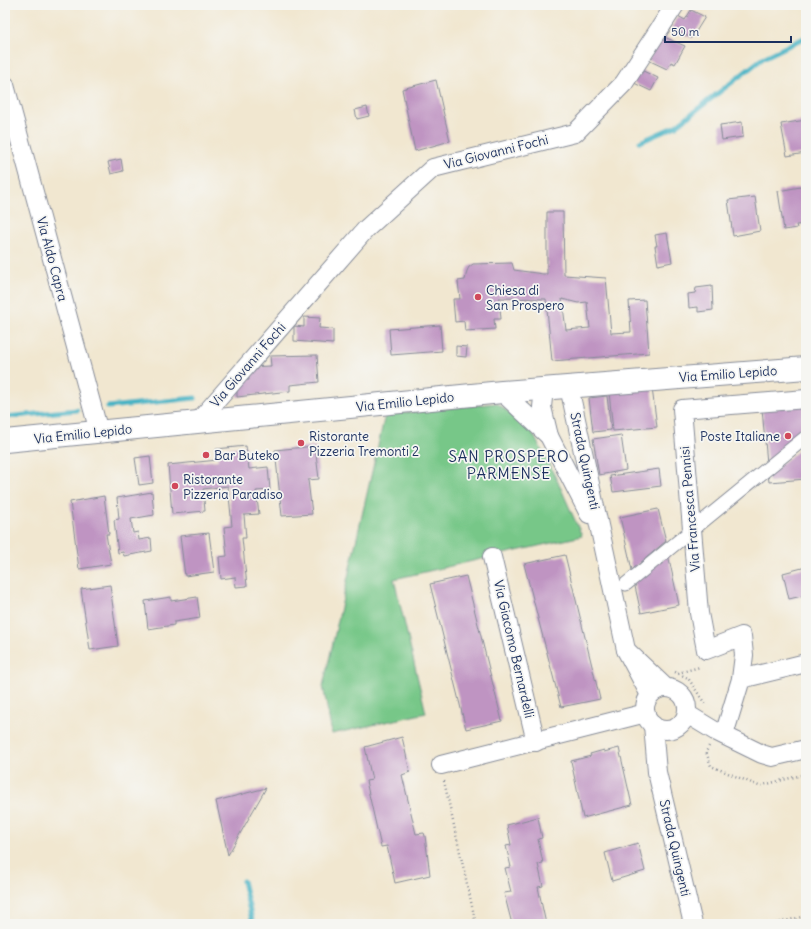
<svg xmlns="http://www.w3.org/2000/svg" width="811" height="929" font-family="Delius,sans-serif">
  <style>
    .green { fill: #77c788; stroke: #497b73 }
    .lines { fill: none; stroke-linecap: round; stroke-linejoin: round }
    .stream { stroke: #48b4c5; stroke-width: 5 }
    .building { fill: #bf94c2; fill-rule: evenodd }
    .pedestrian-casing { stroke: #868b97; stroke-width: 15 }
    .minor-casing { stroke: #868b97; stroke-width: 20 }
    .primary-casing { stroke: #868b97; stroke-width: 24 }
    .path { stroke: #868b97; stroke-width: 2.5; stroke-dasharray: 1 3; stroke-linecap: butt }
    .pedestrian { stroke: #fff; stroke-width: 13 }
    .minor { stroke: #fff; stroke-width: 18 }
    .primary { stroke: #fff; stroke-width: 22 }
    .poi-dot { fill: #d1495b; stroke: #f6f6f2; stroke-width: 1.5 }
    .labels { text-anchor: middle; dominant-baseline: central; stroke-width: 3.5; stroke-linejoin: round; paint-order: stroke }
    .street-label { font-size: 13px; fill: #1b2f5e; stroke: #f6f6f2 }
    .poi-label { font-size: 13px; fill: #1b2f5e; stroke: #f6f6f2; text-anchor: start }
    .quarter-label { font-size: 15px; letter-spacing: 1px; fill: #1b2f5e; stroke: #f6f6f2 }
  </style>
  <rect width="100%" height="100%" fill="#f6f6f2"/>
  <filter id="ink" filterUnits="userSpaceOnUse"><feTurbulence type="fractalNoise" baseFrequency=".025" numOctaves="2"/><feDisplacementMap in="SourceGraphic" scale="8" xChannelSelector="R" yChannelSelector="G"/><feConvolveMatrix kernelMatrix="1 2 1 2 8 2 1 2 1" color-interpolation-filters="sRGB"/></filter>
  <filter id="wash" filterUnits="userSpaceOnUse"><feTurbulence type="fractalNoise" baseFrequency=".012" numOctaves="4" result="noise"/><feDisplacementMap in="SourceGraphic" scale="16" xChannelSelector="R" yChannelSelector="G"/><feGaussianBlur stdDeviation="0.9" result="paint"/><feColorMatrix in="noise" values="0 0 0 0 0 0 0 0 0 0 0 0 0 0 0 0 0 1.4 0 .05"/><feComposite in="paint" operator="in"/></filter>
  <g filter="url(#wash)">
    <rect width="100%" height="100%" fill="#f1e7d0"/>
    <!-- green -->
    <path class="green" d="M497 403 531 430 559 484 582 536 394 579 426 713 332 734 323 686 385 415Z"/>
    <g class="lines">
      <!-- stream -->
      <g class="stream">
        <path d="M640 142 676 126 763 58 806 37"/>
        <path d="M108 407 195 398"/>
        <path d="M5 417 77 410"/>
        <path d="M243 881 253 924"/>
      </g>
    </g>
    <g id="blocks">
      <!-- building -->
      <g class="building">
        <path d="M691 10 705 17 692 38 671 29 678 16 685 20Z"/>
        <path d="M662 36 685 46 675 64 671 62 667 69 648 60Z"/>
        <path d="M639 69 658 78 651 91 632 82Z"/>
        <path d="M436 80 450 141 415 151 402 89Z"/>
        <path d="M367 107 369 116 357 119 355 110Z"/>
        <path d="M806 120V153L787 156 781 124Z"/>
        <path d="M742 122 743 137 722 140 720 125Z"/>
        <path d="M121 159 123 171 111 174 108 162Z"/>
        <path d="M806 186V224L796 225 797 228 784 230 778 191Z"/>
        <path d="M755 197 760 231 733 236 728 200Z"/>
        <path d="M547 212H563L564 275 606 278 611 333 631 332 629 301 645 300 649 353 552 361 546 299 499 298 501 319H494L495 329 465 331 464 321 455 322 453 299H460L458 281 465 280 467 271 469 267 473 264 512 263 514 270 543 274H547ZM562 299 578 303 587 302 590 328 566 330Z"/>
        <path d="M667 233 672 262 658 265 655 246H657L655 235Z"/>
        <path d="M712 286 713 310 698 312V307L689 308 688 294 695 293 696 288Z"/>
        <path d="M304 317 320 318 319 328 333 329V344L294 341V326L304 327Z"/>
        <path d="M440 325 442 351 391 355 389 329Z"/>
        <path d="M456 346 467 347 466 357 456 356Z"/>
        <path d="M317 355 319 382 290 385V391L237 397V389L240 388V381L249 380 248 367 271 366 270 356Z"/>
        <path d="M652 388 657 427 613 431 609 392Z"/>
        <path d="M607 396 611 430 593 432 589 398Z"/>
        <path d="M806 405V430L767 463 762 409Z"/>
        <path d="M621 435 626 470 599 475 593 439Z"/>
        <path d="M806 445V479L769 482 768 474Z"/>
        <path d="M246 446 249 469 268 467 270 490 256 491 259 514 244 515 246 538H242L247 586 236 587 235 577 221 579 219 557 227 556 224 527 232 526 228 486 203 489 205 511 172 514 168 465 218 460 216 449Z"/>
        <path d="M315 446 319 479 308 480 312 514 282 516 275 450Z"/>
        <path d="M150 456 153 483 139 485 135 458Z"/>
        <path d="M659 469 661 486 613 492 610 476Z"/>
        <path d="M152 492 154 515 131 519 133 533 138 532 139 540 151 538 152 551 124 556 123 552 118 553 114 520 119 519 117 498Z"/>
        <path d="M104 496 109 534H106L111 564 79 569 70 502Z"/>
        <path d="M658 509 666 541 632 570 620 517Z"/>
        <path d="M209 533 214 572 185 576 180 536Z"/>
        <path d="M668 554 679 605 641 613 634 582Z"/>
        <path d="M565 555 600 699 561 707 524 564Z"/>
        <path d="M806 567V595L789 599 783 573Z"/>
        <path d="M466 576 502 721 466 729 430 584Z"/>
        <path d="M110 585 118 646 90 650 81 589Z"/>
        <path d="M171 597V601L197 597 200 618 174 622V625L148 629 145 601Z"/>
        <path d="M402 737 410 772 402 775 416 834 424 833 425 836 430 875 395 883 387 846 381 847 366 781 372 780 365 747Z"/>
        <path d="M619 748 632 805 583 818 571 761 591 756 590 754 604 750V752Z"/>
        <path d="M266 788 228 855 216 801Z"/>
        <path d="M538 817 542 838 538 839 543 863 538 864 543 886 538 887 546 924H512L504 893 511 892 505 868 511 867 506 846 511 845 507 825Z"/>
        <path d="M638 843 645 871 612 881 605 853Z"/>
      </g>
    </g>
  </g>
  <g filter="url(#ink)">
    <use href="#blocks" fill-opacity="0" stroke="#868b97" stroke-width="1"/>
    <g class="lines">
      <defs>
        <path id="pedestrian" d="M626 584 806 437"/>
        <g id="minor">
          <path d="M5 85 99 432"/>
          <path d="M569 387 626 650"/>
          <path d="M544 389 542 407 549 436"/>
          <path d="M502 392 549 436 589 514"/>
          <path d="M198 422 366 229 433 168 575 133 624 83 675 5"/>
          <path d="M492 557 536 742"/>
          <path d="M741 679 744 655 742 636 706 650 699 613 682 409 806 399"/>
          <circle cx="666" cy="709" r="21"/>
          <path d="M650 695 626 650 665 687"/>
          <path d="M687 714 715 731 762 754 772 757 806 749"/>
          <path d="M653 725 657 772 693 924"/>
          <path d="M724 735 741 679 806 663"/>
          <path d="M441 765 646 713"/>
        </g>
        <path id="primary" d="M5 441 502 392 806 368"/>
      </defs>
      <!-- pedestrian casing -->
      <use href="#pedestrian" class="pedestrian-casing"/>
      <!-- minor casing -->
      <use href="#minor" class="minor-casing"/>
      <!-- primary casing -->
      <use href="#primary" class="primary-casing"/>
      <!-- path -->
      <g class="path">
        <path d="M675 672 688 678 705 704"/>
        <path d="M678 673 700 667"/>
        <path d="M709 746 706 752 711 766 759 786 806 774"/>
        <path d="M444 781 476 924"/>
        <path d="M772 924 806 916"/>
      </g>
      <!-- pedestrian -->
      <use href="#pedestrian" class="pedestrian"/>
      <!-- minor -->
      <use href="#minor" class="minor"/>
      <!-- primary -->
      <use href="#primary" class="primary"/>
    </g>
  </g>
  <!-- markers -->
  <g class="poi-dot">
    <circle cx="478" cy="297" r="4"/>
    <circle cx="788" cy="436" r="4"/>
    <circle cx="301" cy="443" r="4"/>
    <circle cx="206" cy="455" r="4"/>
    <circle cx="175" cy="486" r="4"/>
  </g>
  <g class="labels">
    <!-- street labels -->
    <g class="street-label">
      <text transform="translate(496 152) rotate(-14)">Via Giovanni Fochi</text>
      <text transform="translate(52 259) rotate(75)">Via Aldo Capra</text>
      <text transform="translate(248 365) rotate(-49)">Via Giovanni Fochi</text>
      <text transform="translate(728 374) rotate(-4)">Via Emilio Lepido</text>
      <text transform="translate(405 402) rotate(-6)">Via Emilio Lepido</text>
      <text transform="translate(83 434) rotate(-6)">Via Emilio Lepido</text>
      <text transform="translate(585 461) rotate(78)">Strada Quingenti</text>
      <text transform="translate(690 509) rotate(-95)">Via Francesca Pennisi</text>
      <text transform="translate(514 649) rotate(77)">Via Giacomo Bernardelli</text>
      <text transform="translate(675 848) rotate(77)">Strada Quingenti</text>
    </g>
    <!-- poi labels -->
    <g class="poi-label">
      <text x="486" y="290">Chiesa di<tspan x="486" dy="15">San Prospero</tspan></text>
      <text x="309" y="436">Ristorante<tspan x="309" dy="15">Pizzeria Tremonti 2</tspan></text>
      <text x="780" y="436" text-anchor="end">Poste Italiane</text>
      <text x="214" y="455">Bar Buteko</text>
      <text x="183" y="479">Ristorante<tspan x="183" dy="15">Pizzeria Paradiso</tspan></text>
    </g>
    <!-- quarter labels -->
    <g class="quarter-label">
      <text x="509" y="456">SAN PROSPERO<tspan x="509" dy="17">PARMENSE</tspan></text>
    </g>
  </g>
  <!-- margin -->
  <rect width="811" height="929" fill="none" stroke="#f6f6f2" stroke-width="20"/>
  <!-- scale -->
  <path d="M665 36v6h126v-6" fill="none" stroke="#1b2f5e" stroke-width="2"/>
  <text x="671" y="36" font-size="12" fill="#1b2f5e" stroke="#f6f6f2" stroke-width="3" paint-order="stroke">50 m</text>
</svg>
